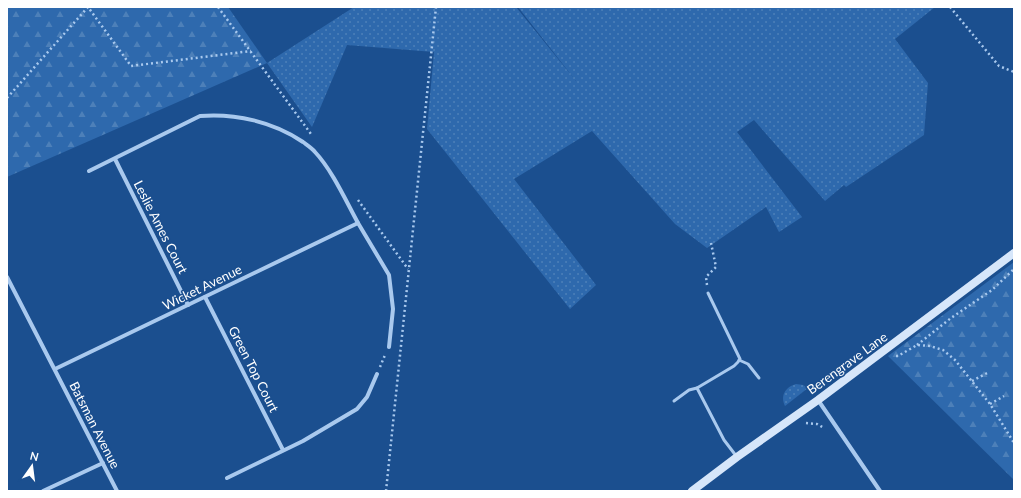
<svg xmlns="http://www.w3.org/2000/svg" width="1021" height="498" font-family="Lato,sans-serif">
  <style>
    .grass { fill: url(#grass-dots) }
    .forest { fill: url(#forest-firs) }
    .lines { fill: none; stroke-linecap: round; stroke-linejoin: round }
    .path { stroke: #a9c9ee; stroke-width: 2.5; stroke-dasharray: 2 3; stroke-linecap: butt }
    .lane { stroke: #a9c9ee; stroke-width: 3 }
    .street { stroke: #a9c9ee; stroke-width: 4 }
    .secondary { stroke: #d6e6fa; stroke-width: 8 }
    .labels { text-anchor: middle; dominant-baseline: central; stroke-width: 3; stroke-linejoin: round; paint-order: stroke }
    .street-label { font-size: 13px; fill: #fff; stroke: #1b4f8f }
  </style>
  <defs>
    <pattern id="grass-dots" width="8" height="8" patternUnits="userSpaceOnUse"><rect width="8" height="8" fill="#2e69ad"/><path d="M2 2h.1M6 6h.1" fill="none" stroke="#4d80b9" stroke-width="1.8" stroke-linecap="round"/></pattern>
    <pattern id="forest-firs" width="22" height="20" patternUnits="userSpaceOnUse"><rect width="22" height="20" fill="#2e69ad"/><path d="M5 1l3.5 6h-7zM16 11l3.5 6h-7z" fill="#4d80b9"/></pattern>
  </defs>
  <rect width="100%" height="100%" fill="#1b4f8f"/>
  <!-- grass -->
  <g class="grass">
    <path d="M354 7H516L576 81 518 7H935L895 39 928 83 924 135 846 187 844 185 825 201 754 120 737 132 802 217 779 232 766 207 707 248 675 224 592 131 514 179 596 285 570 309 427 129 434 52 347 45 312 127 267 63Z"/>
    <path d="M796 384 803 385 808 388 785 406C780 396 785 387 796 384Z"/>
  </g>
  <!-- forest -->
  <g class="forest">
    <path d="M7 7H228L267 63 7 177Z"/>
    <path d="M1014 262V480L888 356Z"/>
  </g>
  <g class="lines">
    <!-- path -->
    <g class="path">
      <path d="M218 7 311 134"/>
      <path d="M950 7 999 66 1014 72"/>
      <path d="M7 98 88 7 131 66 251 51"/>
      <path d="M358 200 408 269"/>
      <path d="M707 285 706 277 716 267 711 243"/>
      <path d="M917 345 951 318 992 290 1014 269"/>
      <path d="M896 356H898L917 345 930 346 943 350 955 360 990 404 1014 443"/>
      <path d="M380 367 385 355"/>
      <path d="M972 381 989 372"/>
      <path d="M990 404 1004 396"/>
      <path d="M806 423 817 424 824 428"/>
      <path d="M386 491 436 7"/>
    </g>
    <!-- lane -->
    <g class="lane">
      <path d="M708 293 740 359 738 362 734 366 697 388 724 440 737 457"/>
      <path d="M739 360 748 364 759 378"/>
      <path d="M674 401 689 390 697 388"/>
    </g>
    <!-- street -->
    <g class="street">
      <path d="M115 159 188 305"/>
      <path d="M89 171 200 116C235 113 274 122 303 142 307 145 312 148 315 152 332 170 346 201 358 223"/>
      <path d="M7 277 117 491"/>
      <path d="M205 297 283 450"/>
      <path d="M55 369 358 223 389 275 393 309 389 347"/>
      <path d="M818 400 880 491"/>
      <path d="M227 478 303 441 357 409 367 397 377 374"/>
      <path d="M43 491 103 463"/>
    </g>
    <!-- secondary -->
    <path class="secondary" d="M692 491 737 457 818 400 1014 253"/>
  </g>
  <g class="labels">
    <!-- street labels -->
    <g class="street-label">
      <text transform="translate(161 227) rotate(63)">Leslie Ames Court</text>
      <text transform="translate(202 287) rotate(-26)">Wicket Avenue</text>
      <text transform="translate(847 363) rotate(-36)">Berengrave Lane</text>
      <text transform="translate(254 369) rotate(63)">Green Top Court</text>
      <text transform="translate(95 425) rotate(63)">Batsman Avenue</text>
    </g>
  </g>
  <!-- border -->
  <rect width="1021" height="498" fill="none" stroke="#ffffff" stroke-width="16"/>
  <!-- north arrow -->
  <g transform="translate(32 466) rotate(14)" stroke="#1b4f8f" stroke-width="3" paint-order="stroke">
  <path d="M0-3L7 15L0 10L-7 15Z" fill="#ffffff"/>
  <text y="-6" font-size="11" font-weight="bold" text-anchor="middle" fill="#ffffff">N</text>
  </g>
</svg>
